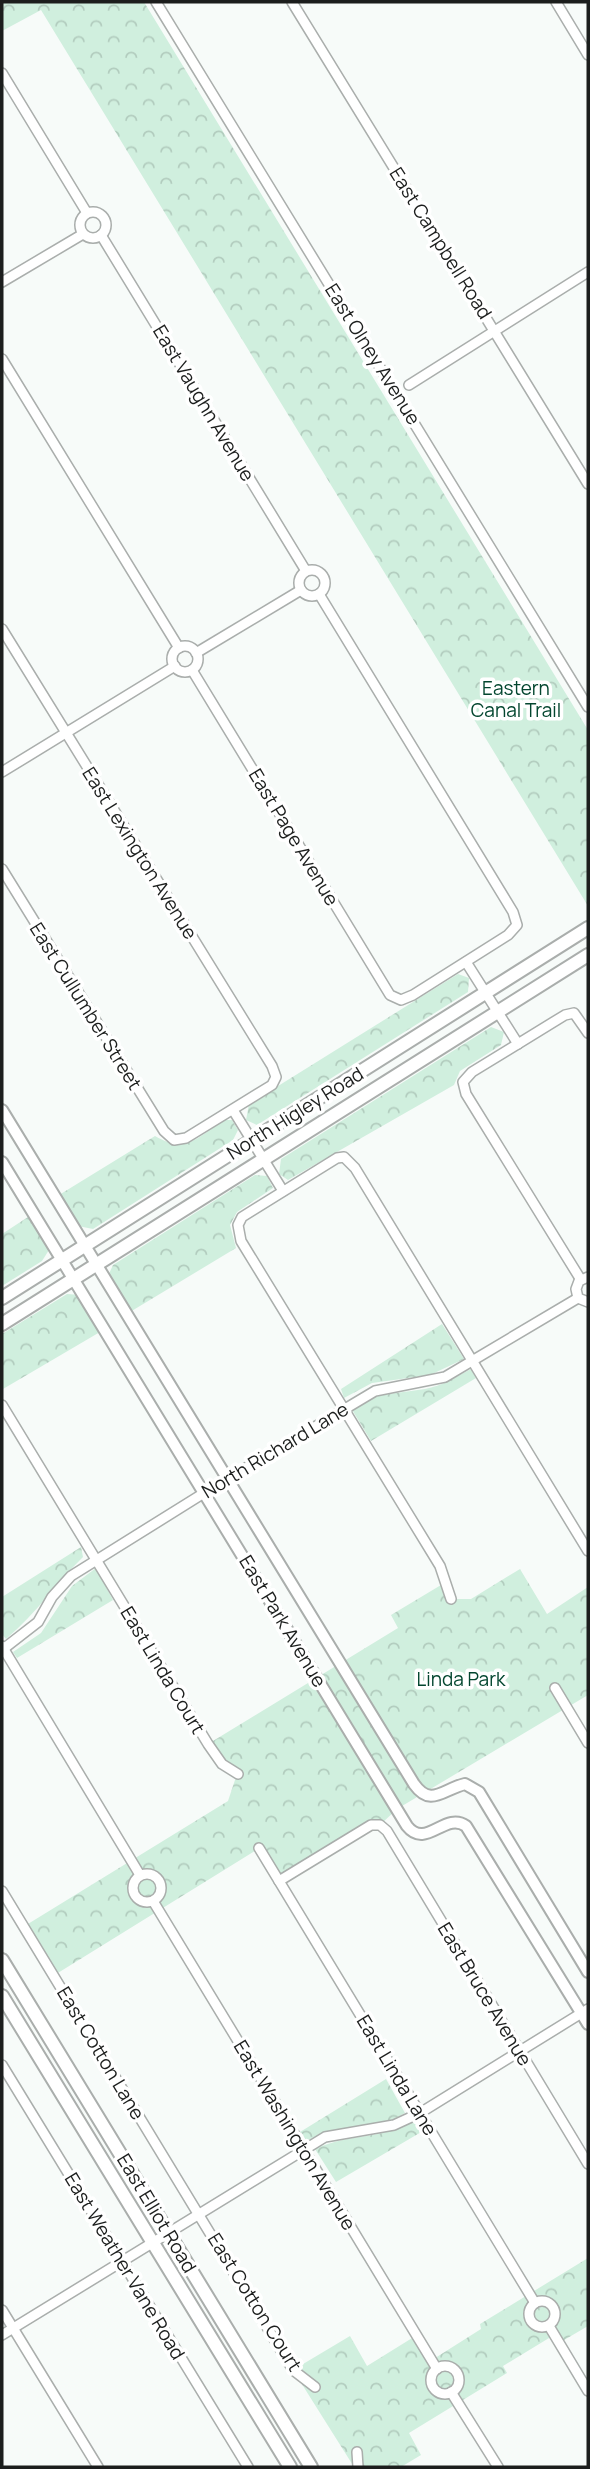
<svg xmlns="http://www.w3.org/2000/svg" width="590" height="2469" font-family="Manrope,sans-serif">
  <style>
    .park { fill: url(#park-crowns) }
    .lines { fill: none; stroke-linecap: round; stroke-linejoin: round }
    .minor-casing { stroke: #aaaeac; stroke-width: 12 }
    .tertiary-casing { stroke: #aaaeac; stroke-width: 14 }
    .secondary-casing { stroke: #aaaeac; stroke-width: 16 }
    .minor { stroke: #fff; stroke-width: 9 }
    .tertiary { stroke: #fff; stroke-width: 10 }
    .secondary { stroke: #fff; stroke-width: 12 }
    .labels { text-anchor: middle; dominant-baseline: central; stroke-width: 7; stroke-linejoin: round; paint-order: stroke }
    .street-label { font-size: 19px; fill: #1c1e1d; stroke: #fff }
    .park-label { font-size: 19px; fill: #03462f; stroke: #fff }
  </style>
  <defs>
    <pattern id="park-crowns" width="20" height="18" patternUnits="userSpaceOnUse" patternTransform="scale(1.75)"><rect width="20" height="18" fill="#d0efde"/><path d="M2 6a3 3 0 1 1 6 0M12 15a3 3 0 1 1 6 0" fill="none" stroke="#b2ccbe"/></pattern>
  </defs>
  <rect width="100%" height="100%" fill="#f7fbf9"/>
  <!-- park -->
  <g class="park">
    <path d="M2 2H144L588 730V906L41 10 2 31Z"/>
    <path d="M458 974 469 978 468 992 257 1125 246 1120 249 1104Z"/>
    <path d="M491 1027 504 1032 501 1045 460 1071 454 1085 288 1180 279 1174 281 1159Z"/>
    <path d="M224 1120H232L238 1130 233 1140 93 1229 78 1226 59 1195 155 1136C186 1154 197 1138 224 1120Z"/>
    <path d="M255 1175 267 1176 273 1188 237 1212 230 1225 236 1248 130 1312 108 1276 113 1265Z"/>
    <path d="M28 1217 49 1250 42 1261 2 1286V1234Z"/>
    <path d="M67 1294 80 1295 100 1332 3 1389 2 1334Z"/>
    <path d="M442 1324 464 1359 430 1375 372 1383 344 1398 341 1389Z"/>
    <path d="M471 1369 476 1378 371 1441 351 1408C378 1392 395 1394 425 1389 442 1386 456 1377 471 1369Z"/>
    <path d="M81 1547 83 1557C56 1583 36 1614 6 1639L2 1634V1597Z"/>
    <path d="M96 1568 113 1600 17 1658 13 1652 41 1633 72 1586Z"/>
    <path d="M520 1569 547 1614 588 1587V1695L397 1809 380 1825H371L279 1881 258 1849 53 1976 23 1927 228 1801 237 1774 208 1744 398 1628 391 1615 446 1582 451 1599H471Z"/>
    <path d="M386 2079 405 2113C376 2131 340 2123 306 2141L300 2132Z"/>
    <path d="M416 2120 423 2131 336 2182 315 2149C353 2132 379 2141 416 2120Z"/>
    <path d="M588 2258V2326L559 2343 554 2335 503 2366 507 2373 409 2433 421 2455 401 2467H354L293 2370 350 2336 367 2366 417 2335 432 2360 481 2329 480 2324Z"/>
  </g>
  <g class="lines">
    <defs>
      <g id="minor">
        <path d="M156 2 588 707"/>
        <path d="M292 2 588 484"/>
        <path d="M556 2 588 55"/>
        <path d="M2 73 87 213"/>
        <circle cx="93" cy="225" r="13"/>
        <path d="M101 235 306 571"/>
        <path d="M2 282 83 234"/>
        <path d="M2 359 179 648"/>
        <path d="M409 385 588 272"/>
        <circle cx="312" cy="583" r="13"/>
        <path d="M2 629 272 1066 276 1077 272 1085 186 1138 174 1140 164 1131 2 869"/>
        <circle cx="185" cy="659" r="13"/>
        <path d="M196 653 301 590"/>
        <path d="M192 670 390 995 401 1000 413 995 508 935 517 925 513 912 319 594"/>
        <path d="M2 772 175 666"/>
        <path d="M466 962 518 1044"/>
        <path d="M233 1110 283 1191"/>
        <path d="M588 1277 579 1281 576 1289 578 1298 588 1302"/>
        <path d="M581 1280 466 1094 463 1082 472 1072 565 1015 574 1013 588 1033"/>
        <path d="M2 1405 208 1744 222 1764 238 1774"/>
        <path d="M451 1599 440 1566 241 1241 238 1225 242 1217 337 1158 344 1157 355 1168 588 1551"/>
        <path d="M2 1646 140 1875"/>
        <path d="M2 1650 38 1622 52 1597 71 1576 204 1493 375 1391 445 1377 578 1298"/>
        <path d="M555 1688 588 1743"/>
        <path d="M259 1848 535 2303"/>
        <circle cx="147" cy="1888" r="14"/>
        <path d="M279 1881 371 1825H380L387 1831 588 2164"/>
        <path d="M2 1891 293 2370 315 2387"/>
        <path d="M153 1901 437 2369"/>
        <path d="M2 2065 248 2467"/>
        <circle cx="542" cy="2314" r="13"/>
        <path d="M2 2310 98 2467"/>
        <path d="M549 2326 588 2391"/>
        <path d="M2 2335 325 2137 394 2125 420 2113 588 2009"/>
        <circle cx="445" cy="2380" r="14"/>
        <path d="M451 2392 498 2467"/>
        <path d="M357 2452 358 2467"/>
      </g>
      <g id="tertiary">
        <path d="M2 1110 414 1784C431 1808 443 1789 465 1784L479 1792 588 1972"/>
        <path d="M2 1162 407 1826C426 1850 445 1811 466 1826L588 2024"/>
      </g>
      <g id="secondary">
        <path d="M2 1298 588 928"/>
        <path d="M2 1324 588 955"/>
        <path d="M2 1960 311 2467"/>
        <path d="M2 1996 290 2467"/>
      </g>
    </defs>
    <!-- minor casing -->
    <use href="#minor" class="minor-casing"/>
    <!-- tertiary casing -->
    <use href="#tertiary" class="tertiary-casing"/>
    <!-- secondary casing -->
    <use href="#secondary" class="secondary-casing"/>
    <!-- minor -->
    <use href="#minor" class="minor"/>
    <!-- tertiary -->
    <use href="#tertiary" class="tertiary"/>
    <!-- secondary -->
    <use href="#secondary" class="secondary"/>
  </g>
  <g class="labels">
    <!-- street labels -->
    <g class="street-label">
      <text transform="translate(441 243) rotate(58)">East Campbell Road</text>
      <text transform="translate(373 354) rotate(58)">East Olney Avenue</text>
      <text transform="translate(204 403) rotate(59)">East Vaughn Avenue</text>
      <text transform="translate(294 837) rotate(59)">East Page Avenue</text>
      <text transform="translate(140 853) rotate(58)">East Lexington Avenue</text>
      <text transform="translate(86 1006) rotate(58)">East Cullumber Street</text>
      <text transform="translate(295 1113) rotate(-32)">North Higley Road</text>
      <text transform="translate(275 1450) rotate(-31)">North Richard Lane</text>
      <text transform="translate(283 1621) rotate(59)">East Park Avenue</text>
      <text transform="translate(163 1670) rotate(59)">East Linda Court</text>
      <text transform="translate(485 1994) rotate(59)">East Bruce Avenue</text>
      <text transform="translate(101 2053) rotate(59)">East Cotton Lane</text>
      <text transform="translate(397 2075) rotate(59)">East Linda Lane</text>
      <text transform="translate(295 2135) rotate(59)">East Washington Avenue</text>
      <text transform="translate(157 2213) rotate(59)">East Elliot Road</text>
      <text transform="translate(125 2266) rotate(59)">East Weather Vane Road</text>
      <text transform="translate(255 2302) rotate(58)">East Cotton Court</text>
    </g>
    <!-- park labels -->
    <g class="park-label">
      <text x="516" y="688">Eastern<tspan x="516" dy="22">Canal Trail</tspan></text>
      <text x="461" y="1679">Linda Park</text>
    </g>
  </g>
  <!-- border -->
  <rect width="590" height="2469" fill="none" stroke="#1c1e1d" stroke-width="7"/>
</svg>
